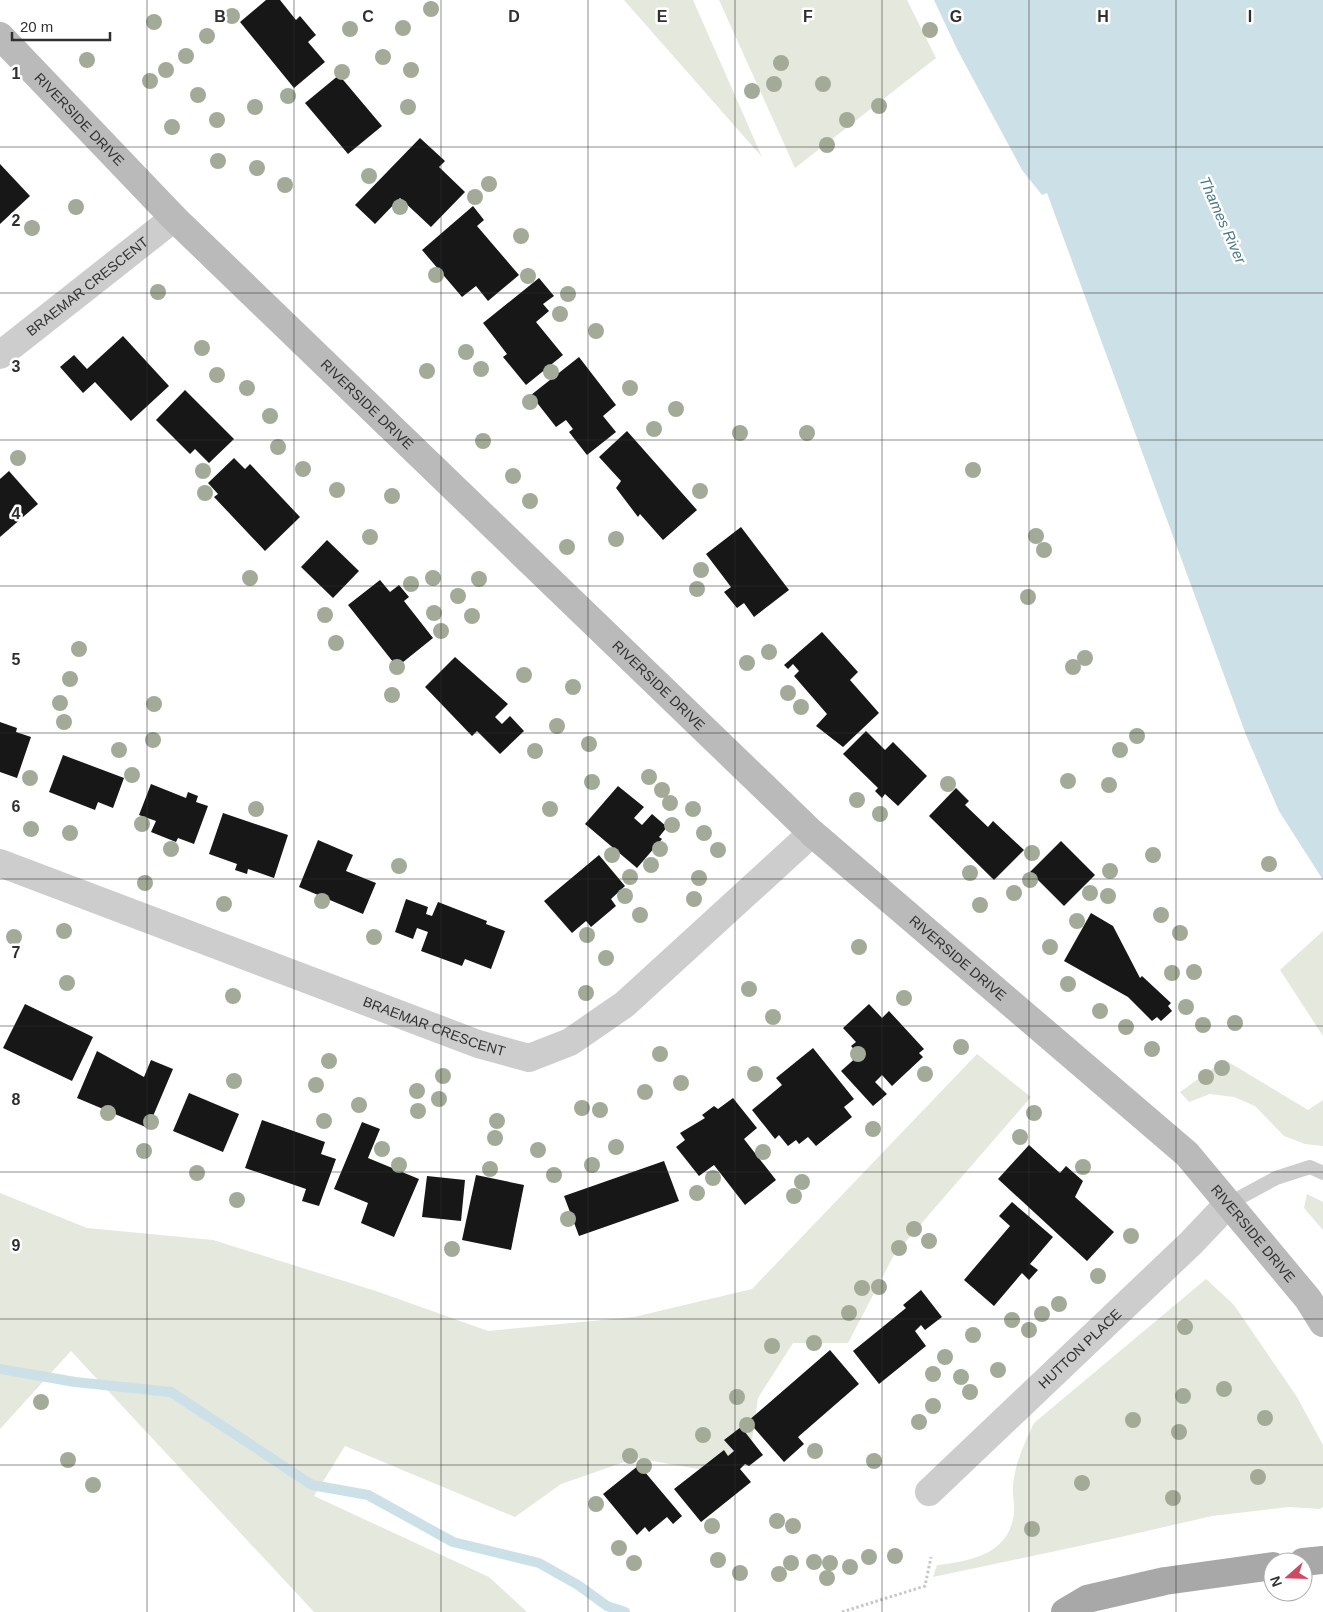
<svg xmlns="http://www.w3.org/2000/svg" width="1323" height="1612" font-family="Helvetica,sans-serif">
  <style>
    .green { fill: #e5e8dd }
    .water { fill: #cce0e7 }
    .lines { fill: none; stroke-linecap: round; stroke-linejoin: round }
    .stream { stroke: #cce0e7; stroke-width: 10 }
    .building { fill: #171717 }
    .path { stroke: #c7c7c7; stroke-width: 3; stroke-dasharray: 2.5 2.5; stroke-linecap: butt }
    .service { stroke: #cdcdcd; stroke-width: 14 }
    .minor { stroke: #cdcdcd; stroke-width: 28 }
    .secondary { stroke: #bababa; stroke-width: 28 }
    .primary { stroke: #a8a8a8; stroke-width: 28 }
    .tree { fill: #a3ab98 }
    .grid { fill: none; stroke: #303030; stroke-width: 1; stroke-opacity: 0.55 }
    .labels { text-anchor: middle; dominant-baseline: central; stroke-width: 5; stroke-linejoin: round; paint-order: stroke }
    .street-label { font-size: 14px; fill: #303030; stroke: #fff }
    .water-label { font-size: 15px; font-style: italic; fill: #487889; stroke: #fff }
    .grid-label { font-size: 16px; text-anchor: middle; font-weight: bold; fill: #303030; stroke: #fff; stroke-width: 5; stroke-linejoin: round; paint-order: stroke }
  </style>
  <rect width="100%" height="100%" fill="#fff"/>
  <!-- green -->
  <g class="green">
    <path d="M624 0H693L762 157Z"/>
    <path d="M719 0H907L936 58 795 168Z"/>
    <path d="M1323 931V1036L1280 970Z"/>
    <path d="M977 1054 1031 1097 894 1255 848 1343H793L758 1398 751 1448 698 1469 636 1458 561 1484 515 1517 345 1446 314 1496 489 1577 527 1612H314L71 1351 0 1429V1193L87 1228 213 1240 376 1291 488 1331 634 1317 752 1289Z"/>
    <path d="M1225 1060 1308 1110 1323 1100V1146L1305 1144 1284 1136 1255 1106 1234 1097 1210 1094 1189 1102 1180 1092Z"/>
    <path d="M1307 1194 1323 1202V1230L1304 1208Z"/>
    <path d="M1206 1279 1234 1305 1297 1397 1323 1445V1507L1320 1509 1289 1507 1212 1516 1112 1539 933 1577 937 1565C967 1562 1006 1555 1013 1519 1016 1508 1012 1496 1013 1485 1015 1463 1025 1442 1034 1423Z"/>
  </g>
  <!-- water -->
  <path class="water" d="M934 0H1323V880L1279 811 1246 735 1047 193 1042 195 1022 170 957 49Z"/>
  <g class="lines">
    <!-- stream -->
    <path class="stream" d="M0 1369 75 1382 171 1392 312 1485 368 1495 453 1542 539 1563 578 1585 607 1606 625 1612"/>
  </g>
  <!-- building -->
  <g class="building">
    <path d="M266 0H280L296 20 300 16 316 35 308 42 325 62 294 88 240 22Z"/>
    <path d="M339 75 382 126 348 154 305 103Z"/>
    <path d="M420 138 445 161 439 167 465 192 431 227 400 198 375 224 355 205Z"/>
    <path d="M0 164 30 196 0 224Z"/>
    <path d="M473 206 484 220 477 226 519 275 488 301 476 286 462 297 422 250Z"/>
    <path d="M539 278 554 296 543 304 549 311 536 322 563 355 526 385 503 357 507 354 483 323Z"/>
    <path d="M123 336 169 386 131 421 95 382 83 393 60 367 74 355 87 369Z"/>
    <path d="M579 357 616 405 603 416 616 432 587 455 569 432 573 429 566 420 556 427 531 395Z"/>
    <path d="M185 390 234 439 209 463 195 449 190 454 156 420Z"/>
    <path d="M627 431 697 510 663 540 640 514 638 517 616 488 621 481 599 457Z"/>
    <path d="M234 458 245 469 250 464 300 517 265 551 214 497 218 494 208 483Z"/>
    <path d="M9 471 38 504 0 537V479Z"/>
    <path d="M741 527 789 590 754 617 744 603 737 608 724 592 731 587 706 554Z"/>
    <path d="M327 540 359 571 333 598 301 567Z"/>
    <path d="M380 580 390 592 399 585 409 597 404 601 433 638 397 667 348 605Z"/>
    <path d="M822 632 858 672 850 680 879 713 843 747 816 726 827 714 794 676 799 671 793 664 788 669 784 665Z"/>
    <path d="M455 657 508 704 495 717 502 724 510 716 524 731 500 754 477 731 472 736 425 687Z"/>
    <path d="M0 722 17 728 16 732 31 737 17 778 0 772Z"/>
    <path d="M866 731 885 750 893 742 927 776 898 806 885 794 882 798 875 791 878 788 843 754Z"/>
    <path d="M63 755 124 778 113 808 98 802 95 810 49 792Z"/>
    <path d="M151 784 186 798 188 792 198 796 196 802 208 806 194 844 178 838 176 842 151 832 156 821 139 815Z"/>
    <path d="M618 786 644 807 634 818 642 825 652 814 667 827 659 837 662 839 637 868 585 824Z"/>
    <path d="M956 788 969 801 965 805 988 827 993 821 1024 850 994 880 929 816Z"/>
    <path d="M223 813 288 835 274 878 248 869 247 874 235 870 237 864 209 854Z"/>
    <path d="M318 840 353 855 346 871 376 883 363 914 299 887Z"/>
    <path d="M1061 841 1095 875 1064 906 1030 872Z"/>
    <path d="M599 855 625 886 611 899 616 906 591 927 586 921 572 933 544 901Z"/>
    <path d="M406 899 428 907 426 914 432 916 438 902 487 921 486 924 505 931 491 969 465 959 462 966 421 951 428 932 417 928 413 939 395 932Z"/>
    <path d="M1091 913 1113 926 1140 978 1142 976 1171 1003 1168 1006 1172 1011 1161 1021 1157 1017 1152 1021 1128 997 1064 961Z"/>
    <path d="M25 1004 93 1037 72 1081 3 1048Z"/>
    <path d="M869 1004 882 1018 889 1011 924 1049 919 1053 923 1057 892 1086 882 1075 875 1082 887 1094 873 1106 841 1071 859 1055 851 1046 856 1042 843 1028Z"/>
    <path d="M813 1048 854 1099 844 1107 852 1117 816 1146 808 1137 799 1144 796 1140 788 1146 779 1135 775 1139 752 1110 782 1085 776 1078Z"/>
    <path d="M97 1051 144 1077 151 1060 173 1069 148 1128 77 1098Z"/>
    <path d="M189 1093 239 1114 223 1152 173 1131Z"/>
    <path d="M733 1098 757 1128 744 1139 776 1180 745 1205 714 1165 699 1176 676 1147 685 1140 680 1133 705 1118 702 1115 714 1106 718 1109Z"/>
    <path d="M262 1120 325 1142 321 1154 336 1159 319 1206 302 1201 306 1189 245 1168Z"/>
    <path d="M362 1122 380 1129 368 1158 419 1179 394 1237 361 1223 368 1203 334 1189Z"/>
    <path d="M1029 1145 1060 1173 1066 1166 1083 1181 1075 1197 1114 1232 1087 1261 998 1179Z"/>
    <path d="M664 1161 679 1201 579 1236 564 1196Z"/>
    <path d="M476 1175 524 1185 511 1250 462 1240Z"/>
    <path d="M427 1176 465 1180 461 1221 422 1217Z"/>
    <path d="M1012 1202 1053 1237 1030 1264 1038 1270 1029 1280 1022 1273 994 1306 964 1280 1010 1226 999 1216Z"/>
    <path d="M921 1290 942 1317 925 1330 921 1325 915 1331 926 1346 879 1384 853 1351 906 1308 903 1305Z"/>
    <path d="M830 1350 859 1384 798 1437 804 1444 784 1462 748 1421Z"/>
    <path d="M741 1427 763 1455 749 1466 745 1464 740 1469 751 1482 701 1522 674 1489 724 1450 728 1456 734 1451 724 1440Z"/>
    <path d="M639 1465 682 1516 673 1524 667 1517 649 1532 645 1527 637 1535 603 1494Z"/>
  </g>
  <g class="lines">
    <!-- path -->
    <path class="path" d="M842 1612 925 1586 931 1557"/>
    <!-- service -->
    <path class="service" d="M1228 1204 1276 1178 1310 1167 1323 1173"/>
    <!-- minor -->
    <g class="minor">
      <path id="s1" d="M0 355 174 218"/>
      <path id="s2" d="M0 863 478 1044 529 1058 570 1042 625 1004 812 833"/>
      <path id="s3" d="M929 1492 1191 1243 1228 1204"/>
    </g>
    <!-- secondary -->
    <path class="secondary" id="s4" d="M0 36 174 218 812 833 1187 1154 1308 1299 1323 1323"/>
    <!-- primary -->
    <g class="primary">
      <path d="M1303 1562 1323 1560"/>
      <path d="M1065 1612 1087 1599 1165 1581 1273 1566"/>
    </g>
  </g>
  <!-- trees -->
  <g class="tree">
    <circle cx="431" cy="9" r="8"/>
    <circle cx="232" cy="16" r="8"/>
    <circle cx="154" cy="22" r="8"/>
    <circle cx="403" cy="28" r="8"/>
    <circle cx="350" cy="29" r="8"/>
    <circle cx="930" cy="30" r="8"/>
    <circle cx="207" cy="36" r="8"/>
    <circle cx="186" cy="56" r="8"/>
    <circle cx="383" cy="57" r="8"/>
    <circle cx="87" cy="60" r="8"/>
    <circle cx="781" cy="63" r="8"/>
    <circle cx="166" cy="70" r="8"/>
    <circle cx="411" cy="70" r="8"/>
    <circle cx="342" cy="72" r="8"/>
    <circle cx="150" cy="81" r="8"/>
    <circle cx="774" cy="84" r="8"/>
    <circle cx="823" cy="84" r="8"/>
    <circle cx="752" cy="91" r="8"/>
    <circle cx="198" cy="95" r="8"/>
    <circle cx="288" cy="96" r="8"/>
    <circle cx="879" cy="106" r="8"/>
    <circle cx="255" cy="107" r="8"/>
    <circle cx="408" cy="107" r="8"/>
    <circle cx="217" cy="120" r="8"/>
    <circle cx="847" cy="120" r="8"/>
    <circle cx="172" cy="127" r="8"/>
    <circle cx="827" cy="145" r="8"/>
    <circle cx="218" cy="161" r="8"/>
    <circle cx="257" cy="168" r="8"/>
    <circle cx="369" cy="176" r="8"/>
    <circle cx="489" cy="184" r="8"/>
    <circle cx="285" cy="185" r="8"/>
    <circle cx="475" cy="197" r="8"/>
    <circle cx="76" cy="207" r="8"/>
    <circle cx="400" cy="207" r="8"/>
    <circle cx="32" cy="228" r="8"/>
    <circle cx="521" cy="236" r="8"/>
    <circle cx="436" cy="275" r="8"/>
    <circle cx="528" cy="276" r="8"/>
    <circle cx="158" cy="292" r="8"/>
    <circle cx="568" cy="294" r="8"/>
    <circle cx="560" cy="314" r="8"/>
    <circle cx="596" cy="331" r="8"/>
    <circle cx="202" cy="348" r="8"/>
    <circle cx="466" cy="352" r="8"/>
    <circle cx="481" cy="369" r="8"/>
    <circle cx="427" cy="371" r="8"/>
    <circle cx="551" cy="372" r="8"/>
    <circle cx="217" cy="375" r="8"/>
    <circle cx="247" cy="388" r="8"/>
    <circle cx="630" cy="388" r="8"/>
    <circle cx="530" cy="402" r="8"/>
    <circle cx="676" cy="409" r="8"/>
    <circle cx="270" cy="416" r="8"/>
    <circle cx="654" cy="429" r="8"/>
    <circle cx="740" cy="433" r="8"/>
    <circle cx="807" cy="433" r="8"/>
    <circle cx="483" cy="441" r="8"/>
    <circle cx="278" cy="447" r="8"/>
    <circle cx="18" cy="458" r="8"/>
    <circle cx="303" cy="469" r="8"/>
    <circle cx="973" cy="470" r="8"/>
    <circle cx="203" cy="471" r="8"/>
    <circle cx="513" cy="476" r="8"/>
    <circle cx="337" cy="490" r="8"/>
    <circle cx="700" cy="491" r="8"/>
    <circle cx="205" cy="493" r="8"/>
    <circle cx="392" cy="496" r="8"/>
    <circle cx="530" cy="501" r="8"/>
    <circle cx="1036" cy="536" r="8"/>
    <circle cx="370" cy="537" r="8"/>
    <circle cx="616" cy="539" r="8"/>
    <circle cx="567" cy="547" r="8"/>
    <circle cx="1044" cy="550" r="8"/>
    <circle cx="701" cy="570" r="8"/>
    <circle cx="250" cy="578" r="8"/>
    <circle cx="433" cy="578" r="8"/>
    <circle cx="479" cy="579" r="8"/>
    <circle cx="411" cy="584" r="8"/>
    <circle cx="697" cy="589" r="8"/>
    <circle cx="458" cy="596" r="8"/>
    <circle cx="1028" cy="597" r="8"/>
    <circle cx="434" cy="613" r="8"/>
    <circle cx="325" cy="615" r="8"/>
    <circle cx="472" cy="616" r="8"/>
    <circle cx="441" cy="631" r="8"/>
    <circle cx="336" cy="643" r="8"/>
    <circle cx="79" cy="649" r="8"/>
    <circle cx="769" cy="652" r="8"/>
    <circle cx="1085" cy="658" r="8"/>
    <circle cx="747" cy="663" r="8"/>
    <circle cx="397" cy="667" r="8"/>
    <circle cx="1073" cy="667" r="8"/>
    <circle cx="524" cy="675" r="8"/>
    <circle cx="70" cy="679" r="8"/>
    <circle cx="573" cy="687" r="8"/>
    <circle cx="788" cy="693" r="8"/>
    <circle cx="392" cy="695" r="8"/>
    <circle cx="60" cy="703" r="8"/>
    <circle cx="154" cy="704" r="8"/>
    <circle cx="801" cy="707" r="8"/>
    <circle cx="64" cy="722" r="8"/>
    <circle cx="557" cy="726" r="8"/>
    <circle cx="1137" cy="736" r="8"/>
    <circle cx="153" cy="740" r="8"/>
    <circle cx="589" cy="744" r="8"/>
    <circle cx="119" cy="750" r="8"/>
    <circle cx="1120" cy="750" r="8"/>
    <circle cx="535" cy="751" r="8"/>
    <circle cx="132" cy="775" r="8"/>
    <circle cx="649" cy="777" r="8"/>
    <circle cx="30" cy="778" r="8"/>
    <circle cx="1068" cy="781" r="8"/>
    <circle cx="592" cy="782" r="8"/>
    <circle cx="948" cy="784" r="8"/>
    <circle cx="1109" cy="785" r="8"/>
    <circle cx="662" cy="790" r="8"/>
    <circle cx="857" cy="800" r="8"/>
    <circle cx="670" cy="803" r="8"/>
    <circle cx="256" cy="809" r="8"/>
    <circle cx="550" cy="809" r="8"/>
    <circle cx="693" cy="809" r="8"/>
    <circle cx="880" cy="814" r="8"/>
    <circle cx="142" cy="824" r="8"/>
    <circle cx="672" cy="825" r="8"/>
    <circle cx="31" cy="829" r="8"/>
    <circle cx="70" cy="833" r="8"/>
    <circle cx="704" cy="833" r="8"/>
    <circle cx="171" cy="849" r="8"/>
    <circle cx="660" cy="849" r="8"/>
    <circle cx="718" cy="850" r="8"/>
    <circle cx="1032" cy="853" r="8"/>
    <circle cx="612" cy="855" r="8"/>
    <circle cx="1153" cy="855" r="8"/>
    <circle cx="1269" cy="864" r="8"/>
    <circle cx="651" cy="865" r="8"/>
    <circle cx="399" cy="866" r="8"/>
    <circle cx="1110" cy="871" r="8"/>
    <circle cx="970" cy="873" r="8"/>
    <circle cx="630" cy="877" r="8"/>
    <circle cx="699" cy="878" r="8"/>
    <circle cx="1030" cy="880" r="8"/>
    <circle cx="145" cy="883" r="8"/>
    <circle cx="1014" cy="893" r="8"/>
    <circle cx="1090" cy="893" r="8"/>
    <circle cx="625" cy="896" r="8"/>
    <circle cx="1108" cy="896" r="8"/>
    <circle cx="694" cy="899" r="8"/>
    <circle cx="322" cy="901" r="8"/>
    <circle cx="224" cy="904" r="8"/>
    <circle cx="980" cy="905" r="8"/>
    <circle cx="640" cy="915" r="8"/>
    <circle cx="1161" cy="915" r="8"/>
    <circle cx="1077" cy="921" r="8"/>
    <circle cx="64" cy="931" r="8"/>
    <circle cx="1180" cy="933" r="8"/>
    <circle cx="587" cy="935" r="8"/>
    <circle cx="14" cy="937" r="8"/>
    <circle cx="374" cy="937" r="8"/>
    <circle cx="859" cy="947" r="8"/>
    <circle cx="1050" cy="947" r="8"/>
    <circle cx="606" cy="958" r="8"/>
    <circle cx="1194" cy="972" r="8"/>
    <circle cx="1172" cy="973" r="8"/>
    <circle cx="67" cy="983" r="8"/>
    <circle cx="1068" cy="984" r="8"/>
    <circle cx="749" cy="989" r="8"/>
    <circle cx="586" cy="993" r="8"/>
    <circle cx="233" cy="996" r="8"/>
    <circle cx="904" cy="998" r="8"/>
    <circle cx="1186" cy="1007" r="8"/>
    <circle cx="1100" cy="1011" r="8"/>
    <circle cx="773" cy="1017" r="8"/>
    <circle cx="1235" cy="1023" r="8"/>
    <circle cx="1203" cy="1025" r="8"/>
    <circle cx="1126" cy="1027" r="8"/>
    <circle cx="961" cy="1047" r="8"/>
    <circle cx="1152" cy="1049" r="8"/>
    <circle cx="660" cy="1054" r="8"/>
    <circle cx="858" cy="1054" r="8"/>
    <circle cx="329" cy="1061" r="8"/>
    <circle cx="1222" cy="1068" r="8"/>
    <circle cx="755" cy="1074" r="8"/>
    <circle cx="925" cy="1074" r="8"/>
    <circle cx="443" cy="1076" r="8"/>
    <circle cx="1206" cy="1077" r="8"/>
    <circle cx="234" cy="1081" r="8"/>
    <circle cx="681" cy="1083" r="8"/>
    <circle cx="316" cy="1085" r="8"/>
    <circle cx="417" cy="1091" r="8"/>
    <circle cx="645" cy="1092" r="8"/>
    <circle cx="439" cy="1099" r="8"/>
    <circle cx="359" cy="1105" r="8"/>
    <circle cx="582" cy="1108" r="8"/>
    <circle cx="600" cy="1110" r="8"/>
    <circle cx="418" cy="1111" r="8"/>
    <circle cx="108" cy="1113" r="8"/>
    <circle cx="1034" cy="1113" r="8"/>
    <circle cx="324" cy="1121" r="8"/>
    <circle cx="497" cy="1121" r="8"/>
    <circle cx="151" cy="1122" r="8"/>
    <circle cx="873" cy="1129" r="8"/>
    <circle cx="1020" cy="1137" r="8"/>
    <circle cx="495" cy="1138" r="8"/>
    <circle cx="616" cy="1147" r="8"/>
    <circle cx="382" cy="1149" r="8"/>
    <circle cx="538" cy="1150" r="8"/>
    <circle cx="144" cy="1151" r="8"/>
    <circle cx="763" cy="1152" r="8"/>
    <circle cx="399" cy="1165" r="8"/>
    <circle cx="592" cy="1165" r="8"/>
    <circle cx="1083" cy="1167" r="8"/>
    <circle cx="490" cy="1169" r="8"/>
    <circle cx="197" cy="1173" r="8"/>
    <circle cx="554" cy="1175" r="8"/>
    <circle cx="713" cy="1178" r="8"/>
    <circle cx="802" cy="1182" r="8"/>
    <circle cx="697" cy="1193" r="8"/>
    <circle cx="794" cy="1196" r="8"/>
    <circle cx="237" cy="1200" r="8"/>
    <circle cx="568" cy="1219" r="8"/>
    <circle cx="914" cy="1229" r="8"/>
    <circle cx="1131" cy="1236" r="8"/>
    <circle cx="929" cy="1241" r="8"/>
    <circle cx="899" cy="1248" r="8"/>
    <circle cx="452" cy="1249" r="8"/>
    <circle cx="1098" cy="1276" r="8"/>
    <circle cx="879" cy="1287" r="8"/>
    <circle cx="862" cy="1288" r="8"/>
    <circle cx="1059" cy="1304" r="8"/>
    <circle cx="849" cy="1313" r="8"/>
    <circle cx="1042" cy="1314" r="8"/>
    <circle cx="1012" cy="1320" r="8"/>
    <circle cx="1185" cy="1327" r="8"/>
    <circle cx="1029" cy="1330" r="8"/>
    <circle cx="973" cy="1335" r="8"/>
    <circle cx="814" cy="1343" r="8"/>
    <circle cx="772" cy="1346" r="8"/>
    <circle cx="945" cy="1357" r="8"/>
    <circle cx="998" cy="1370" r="8"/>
    <circle cx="933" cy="1374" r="8"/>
    <circle cx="961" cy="1377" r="8"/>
    <circle cx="1224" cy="1389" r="8"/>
    <circle cx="970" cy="1392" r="8"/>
    <circle cx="1183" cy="1396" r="8"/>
    <circle cx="737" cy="1397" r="8"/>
    <circle cx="41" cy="1402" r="8"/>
    <circle cx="933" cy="1406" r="8"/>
    <circle cx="1265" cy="1418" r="8"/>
    <circle cx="1133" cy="1420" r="8"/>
    <circle cx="919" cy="1422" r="8"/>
    <circle cx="747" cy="1425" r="8"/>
    <circle cx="1179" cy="1432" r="8"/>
    <circle cx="703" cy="1435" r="8"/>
    <circle cx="815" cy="1451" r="8"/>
    <circle cx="630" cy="1456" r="8"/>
    <circle cx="68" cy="1460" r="8"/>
    <circle cx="874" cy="1461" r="8"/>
    <circle cx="644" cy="1466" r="8"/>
    <circle cx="1258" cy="1477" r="8"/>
    <circle cx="1082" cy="1483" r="8"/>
    <circle cx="93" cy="1485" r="8"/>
    <circle cx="1173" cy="1498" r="8"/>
    <circle cx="596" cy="1504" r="8"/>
    <circle cx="777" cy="1521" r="8"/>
    <circle cx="712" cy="1526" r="8"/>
    <circle cx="793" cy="1526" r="8"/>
    <circle cx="1032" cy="1529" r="8"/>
    <circle cx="619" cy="1548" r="8"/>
    <circle cx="895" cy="1556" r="8"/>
    <circle cx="869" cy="1557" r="8"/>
    <circle cx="718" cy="1560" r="8"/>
    <circle cx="814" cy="1562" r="8"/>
    <circle cx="634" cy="1563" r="8"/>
    <circle cx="791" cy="1563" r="8"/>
    <circle cx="830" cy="1563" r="8"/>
    <circle cx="850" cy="1567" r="8"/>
    <circle cx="740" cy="1573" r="8"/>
    <circle cx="779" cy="1574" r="8"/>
    <circle cx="827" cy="1578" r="8"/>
  </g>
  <!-- grid -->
  <path class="grid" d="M147 0V1612M294 0V1612M441 0V1612M588 0V1612M735 0V1612M882 0V1612M1029 0V1612M1176 0V1612M0 147H1323M0 293H1323M0 440H1323M0 586H1323M0 733H1323M0 879H1323M0 1026H1323M0 1172H1323M0 1319H1323M0 1465H1323"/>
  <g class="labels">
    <!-- street labels -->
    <g class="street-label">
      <text stroke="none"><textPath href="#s4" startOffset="115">RIVERSIDE DRIVE</textPath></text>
      <text stroke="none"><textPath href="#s1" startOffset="111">BRAEMAR CRESCENT</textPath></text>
      <text stroke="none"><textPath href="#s4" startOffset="520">RIVERSIDE DRIVE</textPath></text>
      <text stroke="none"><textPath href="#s4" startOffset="925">RIVERSIDE DRIVE</textPath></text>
      <text stroke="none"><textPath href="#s4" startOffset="1330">RIVERSIDE DRIVE</textPath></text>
      <text stroke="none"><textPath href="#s2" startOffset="464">BRAEMAR CRESCENT</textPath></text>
      <text stroke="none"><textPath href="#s4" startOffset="1735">RIVERSIDE DRIVE</textPath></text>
      <text stroke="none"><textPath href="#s3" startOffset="208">HUTTON PLACE</textPath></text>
    </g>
    <!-- water labels -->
    <g class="water-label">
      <text transform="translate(1223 220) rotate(66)">Thames River</text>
    </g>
  </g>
  <g class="grid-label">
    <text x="220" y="22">B</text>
    <text x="368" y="22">C</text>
    <text x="514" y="22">D</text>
    <text x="662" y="22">E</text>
    <text x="808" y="22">F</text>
    <text x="956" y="22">G</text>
    <text x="1103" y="22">H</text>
    <text x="1250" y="22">I</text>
    <text x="16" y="79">1</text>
    <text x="16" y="226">2</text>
    <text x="16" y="372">3</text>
    <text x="16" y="519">4</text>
    <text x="16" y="665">5</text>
    <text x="16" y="812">6</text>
    <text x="16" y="958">7</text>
    <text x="16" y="1105">8</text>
    <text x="16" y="1251">9</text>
  </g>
  <!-- north arrow -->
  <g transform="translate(1288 1577) rotate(250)"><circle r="24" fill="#ffffff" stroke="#acacac"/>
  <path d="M0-4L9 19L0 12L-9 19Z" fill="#d04964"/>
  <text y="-8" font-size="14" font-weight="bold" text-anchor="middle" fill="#303030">N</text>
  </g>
  <!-- scale -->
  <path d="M12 32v8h98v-8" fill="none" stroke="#303030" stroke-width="2.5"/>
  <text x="20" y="32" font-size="15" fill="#303030" stroke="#ffffff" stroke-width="4" paint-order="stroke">20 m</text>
</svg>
